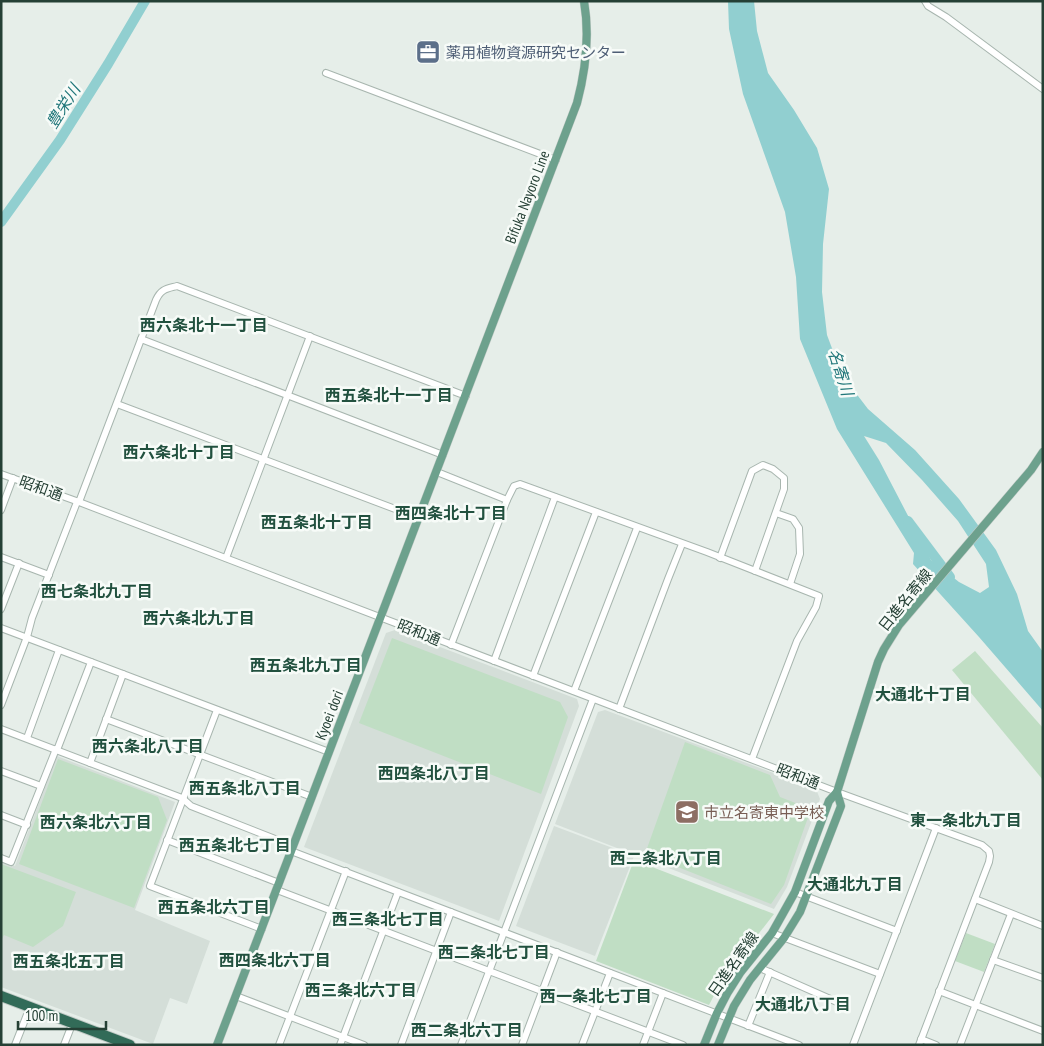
<svg xmlns="http://www.w3.org/2000/svg" width="1044" height="1046" font-family="'PT Sans Narrow','Noto Sans JP',sans-serif">
  <style>
    .built { fill: #d4ded8 }
    .green { fill: #c0dec4 }
    .water { fill: #91cfd0; fill-rule: evenodd }
    .lines { fill: none; stroke-linecap: round; stroke-linejoin: round }
    .river { stroke: #91cfd0; stroke-width: 10 }
    .minor-casing { stroke: #a8b6af; stroke-width: 8 }
    .major-casing { stroke: #c2cac6; stroke-width: 9 }
    .highway-casing { stroke: #c2cac6; stroke-width: 12 }
    .minor { stroke: #fff; stroke-width: 6 }
    .major { stroke: #6da18d; stroke-width: 8 }
    .highway { stroke: #326b58; stroke-width: 10 }
    .labels { text-anchor: middle; dominant-baseline: central; stroke-width: 5; stroke-linejoin: round; paint-order: stroke }
    .service-label { font-size: 15px; fill: #4e5e75; stroke: #f7fbf8; text-anchor: start }
    .street-label { font-size: 15px; fill: #254035; stroke: #f7fbf8 }
    .education-label { font-size: 15px; fill: #785e54; stroke: #f7fbf8; text-anchor: start }
    .water-label { font-size: 16px; font-style: italic; fill: #21777a; stroke: #f7fbf8 }
    .neighbourhood-label { font-size: 16px; font-weight: bold; fill: #22513f; stroke: #f7fbf8 }
  </style>
  <rect width="100%" height="100%" fill="#e6eee9"/>
  <!-- built -->
  <g class="built">
    <path d="M395 630 577 699 579 706 499 921 304 847 386 633Z"/>
    <path d="M605 710 816 789 820 799 787 887 774 909 555 824 598 712Z"/>
    <path d="M57 756 175 802 135 910 210 941 187 1004 170 998 153 1044 1 987V861L15 866Z"/>
    <path d="M554 826 634 856 595 956 516 926Z"/>
  </g>
  <!-- green -->
  <g class="green">
    <path d="M392 638 560 702 568 717 541 794 359 723Z"/>
    <path d="M975 651 1043 728V780L952 670Z"/>
    <path d="M685 742 770 775 780 797 811 809 784 885 771 904 645 854Z"/>
    <path d="M58 759 158 797 167 820 134 908 19 864Z"/>
    <path d="M634 860 774 914 721 982 709 1005 596 961Z"/>
    <path d="M1 864 76 892 63 926 33 947 4 935 1 941Z"/>
    <path d="M966 933 995 944 984 972 955 961Z"/>
  </g>
  <!-- water -->
  <path class="water" d="M728 1H754L757 31 768 73 794 110 817 148 829 189 823 244 822 292 827 335 842 375 868 409 915 450 959 499 996 550 1017 594 1028 631 1043 652V711L979 637 913 564 914 553 837 429 800 339 796 277 785 212 743 94 729 29ZM864 436 886 443 922 480 958 521 986 564 989 587 980 593 959 582 931 560 879 460Z"/>
  <g class="lines">
    <!-- river -->
    <g class="river">
      <path d="M1 222 60 140 108 64 145 1"/>
      <path d="M908 521 950 577"/>
    </g>
    <defs>
      <g id="minor">
        <path d="M925 1 928 6 946 17 1043 89"/>
        <path d="M326 73 556 160"/>
        <path d="M141 339 443 455"/>
        <path d="M117 404 419 518"/>
        <path d="M437 472 507 500"/>
        <path d="M1 474 79 502 837 792 982 845 989 851 990 856 989 862 919 1045"/>
        <path d="M79 502 156 300C161 289 166 289 177 286L466 396"/>
        <path d="M1 510 13 478"/>
        <path d="M776 513 793 519 799 528 800 554 790 584"/>
        <path d="M1 557 49 575"/>
        <path d="M226 558 310 336"/>
        <path d="M720 558 752 471 763 465 773 469 784 478V489L755 571"/>
        <path d="M1 609 19 563"/>
        <path d="M1 628 123 674 90 763"/>
        <path d="M451 645 507 500 514 486 520 484 707 552 819 596 816 607 797 641 752 759"/>
        <path d="M494 661 555 497"/>
        <path d="M123 674 329 752"/>
        <path d="M533 676 596 512"/>
        <path d="M574 691 637 528"/>
        <path d="M1 705 27 637 32 618 77 502"/>
        <path d="M619 709 668 579 682 544"/>
        <path d="M217 710 150 886 262 929"/>
        <path d="M106 719 312 797"/>
        <path d="M1 729 182 798 191 806 293 846"/>
        <path d="M27 738 59 650"/>
        <path d="M57 750 91 662"/>
        <path d="M1 771 41 786"/>
        <path d="M1 815 27 825"/>
        <path d="M167 840 279 883"/>
        <path d="M291 851 799 1045"/>
        <path d="M1 858 11 862 56 749"/>
        <path d="M277 890 683 1045"/>
        <path d="M795 892 897 931"/>
        <path d="M975 899 1043 926"/>
        <path d="M772 933 880 974"/>
        <path d="M993 960 1043 978"/>
        <path d="M760 968 837 1002"/>
        <path d="M939 991 1043 1031"/>
        <path d="M236 996 364 1045"/>
        <path d="M748 1026 770 972"/>
        <path d="M921 1039 936 1045"/>
        <path d="M15 1045 30 1007"/>
        <path d="M64 1045 73 1022"/>
        <path d="M279 1045 346 871"/>
        <path d="M340 1045 398 892"/>
        <path d="M401 1045 451 912"/>
        <path d="M461 1045 593 699"/>
        <path d="M522 1045 557 952"/>
        <path d="M582 1045 610 973"/>
        <path d="M643 1045 663 993"/>
        <path d="M853 1045 936 828"/>
        <path d="M960 1045 1011 914"/>
      </g>
      <g id="major">
        <path d="M217 1045 577 103C586 69 590 36 584 1"/>
        <path d="M704 1045 717 1013 728 992 740 973 772 933 795 892 829 801 837 792 878 662 884 649 899 625 1031 470 1043 452"/>
        <path d="M718 1045 734 1006 750 980 784 938 800 912 841 806 837 792"/>
      </g>
      <path id="highway" d="M1 996 130 1045"/>
    </defs>
    <!-- minor casing -->
    <use href="#minor" class="minor-casing"/>
    <!-- major casing -->
    <use href="#major" class="major-casing"/>
    <!-- highway casing -->
    <use href="#highway" class="highway-casing"/>
    <!-- minor -->
    <use href="#minor" class="minor"/>
    <!-- major -->
    <use href="#major" class="major"/>
    <!-- highway -->
    <use href="#highway" class="highway"/>
  </g>
  <!-- icons -->
  <defs>
    <symbol id="office-square" viewBox="-11 -11 22 22"><rect x="-9" y="-9" width="18" height="18" rx="4" fill="#5c6f8a" stroke="#f7fbf8"/><path d="M-6-3h4V-5.5h4V-3h4V5H-6ZM-1-4.5V-3h2v-1.5ZM-6 0V1H6V0Z" fill="#fff"/></symbol>
    <symbol id="school-square" viewBox="-11 -11 22 22"><rect x="-9" y="-9" width="18" height="18" rx="4" fill="#8d6e63" stroke="#f7fbf8"/><path d="M0-5L7-2L0 1L-7-2ZM-4 1L0 2.5L4 1V4Q0 6-4 4Z" fill="#fff"/></symbol>
  </defs>
  <g fill-rule="evenodd">
    <use href="#office-square" x="414" y="38" width="28" height="28"/>
    <use href="#school-square" x="673" y="798" width="28" height="28"/>
  </g>
  <g class="labels">
    <!-- service labels -->
    <g class="service-label">
      <text x="446" y="52">薬用植物資源研究センター</text>
    </g>
    <!-- street labels -->
    <g class="street-label">
      <text transform="translate(527 197) rotate(-69)">Bifuka Nayoro Line</text>
      <text transform="translate(41 488) rotate(20)">昭和通</text>
      <text transform="translate(905 600) rotate(-51)">日進名寄線</text>
      <text transform="translate(419 632) rotate(22)">昭和通</text>
      <text transform="translate(329 715) rotate(-69)">Kyoei dori</text>
      <text transform="translate(798 776) rotate(21)">昭和通</text>
      <text transform="translate(733 964) rotate(-55)">日進名寄線</text>
    </g>
    <!-- education labels -->
    <g class="education-label">
      <text x="704" y="812">市立名寄東中学校</text>
    </g>
    <!-- water labels -->
    <g class="water-label">
      <text transform="translate(63 106) rotate(-58)">豊栄川</text>
      <text transform="translate(841 372) rotate(72)">名寄川</text>
    </g>
    <!-- neighbourhood labels -->
    <g class="neighbourhood-label">
      <text x="204" y="325">西六条北十一丁目</text>
      <text x="389" y="395">西五条北十一丁目</text>
      <text x="179" y="452">西六条北十丁目</text>
      <text x="451" y="513">西四条北十丁目</text>
      <text x="317" y="522">西五条北十丁目</text>
      <text x="97" y="591">西七条北九丁目</text>
      <text x="199" y="618">西六条北九丁目</text>
      <text x="306" y="665">西五条北九丁目</text>
      <text x="923" y="694">大通北十丁目</text>
      <text x="148" y="746">西六条北八丁目</text>
      <text x="434" y="773">西四条北八丁目</text>
      <text x="245" y="788">西五条北八丁目</text>
      <text x="966" y="820">東一条北九丁目</text>
      <text x="96" y="822">西六条北六丁目</text>
      <text x="235" y="845">西五条北七丁目</text>
      <text x="666" y="858">西二条北八丁目</text>
      <text x="855" y="884">大通北九丁目</text>
      <text x="214" y="907">西五条北六丁目</text>
      <text x="388" y="919">西三条北七丁目</text>
      <text x="494" y="952">西二条北七丁目</text>
      <text x="275" y="960">西四条北六丁目</text>
      <text x="69" y="961">西五条北五丁目</text>
      <text x="361" y="990">西三条北六丁目</text>
      <text x="596" y="996">西一条北七丁目</text>
      <text x="803" y="1004">大通北八丁目</text>
      <text x="467" y="1030">西二条北六丁目</text>
    </g>
  </g>
  <!-- border -->
  <rect width="1044" height="1046" fill="none" stroke="#254035" stroke-width="5"/>
  <!-- scale -->
  <path d="M18 1021v8h88v-8" fill="none" stroke="#254035" stroke-width="2.5"/>
  <text x="25" y="1021" font-size="15" fill="#254035" stroke="#f7fbf8" stroke-width="4" paint-order="stroke">100 m</text>
</svg>
